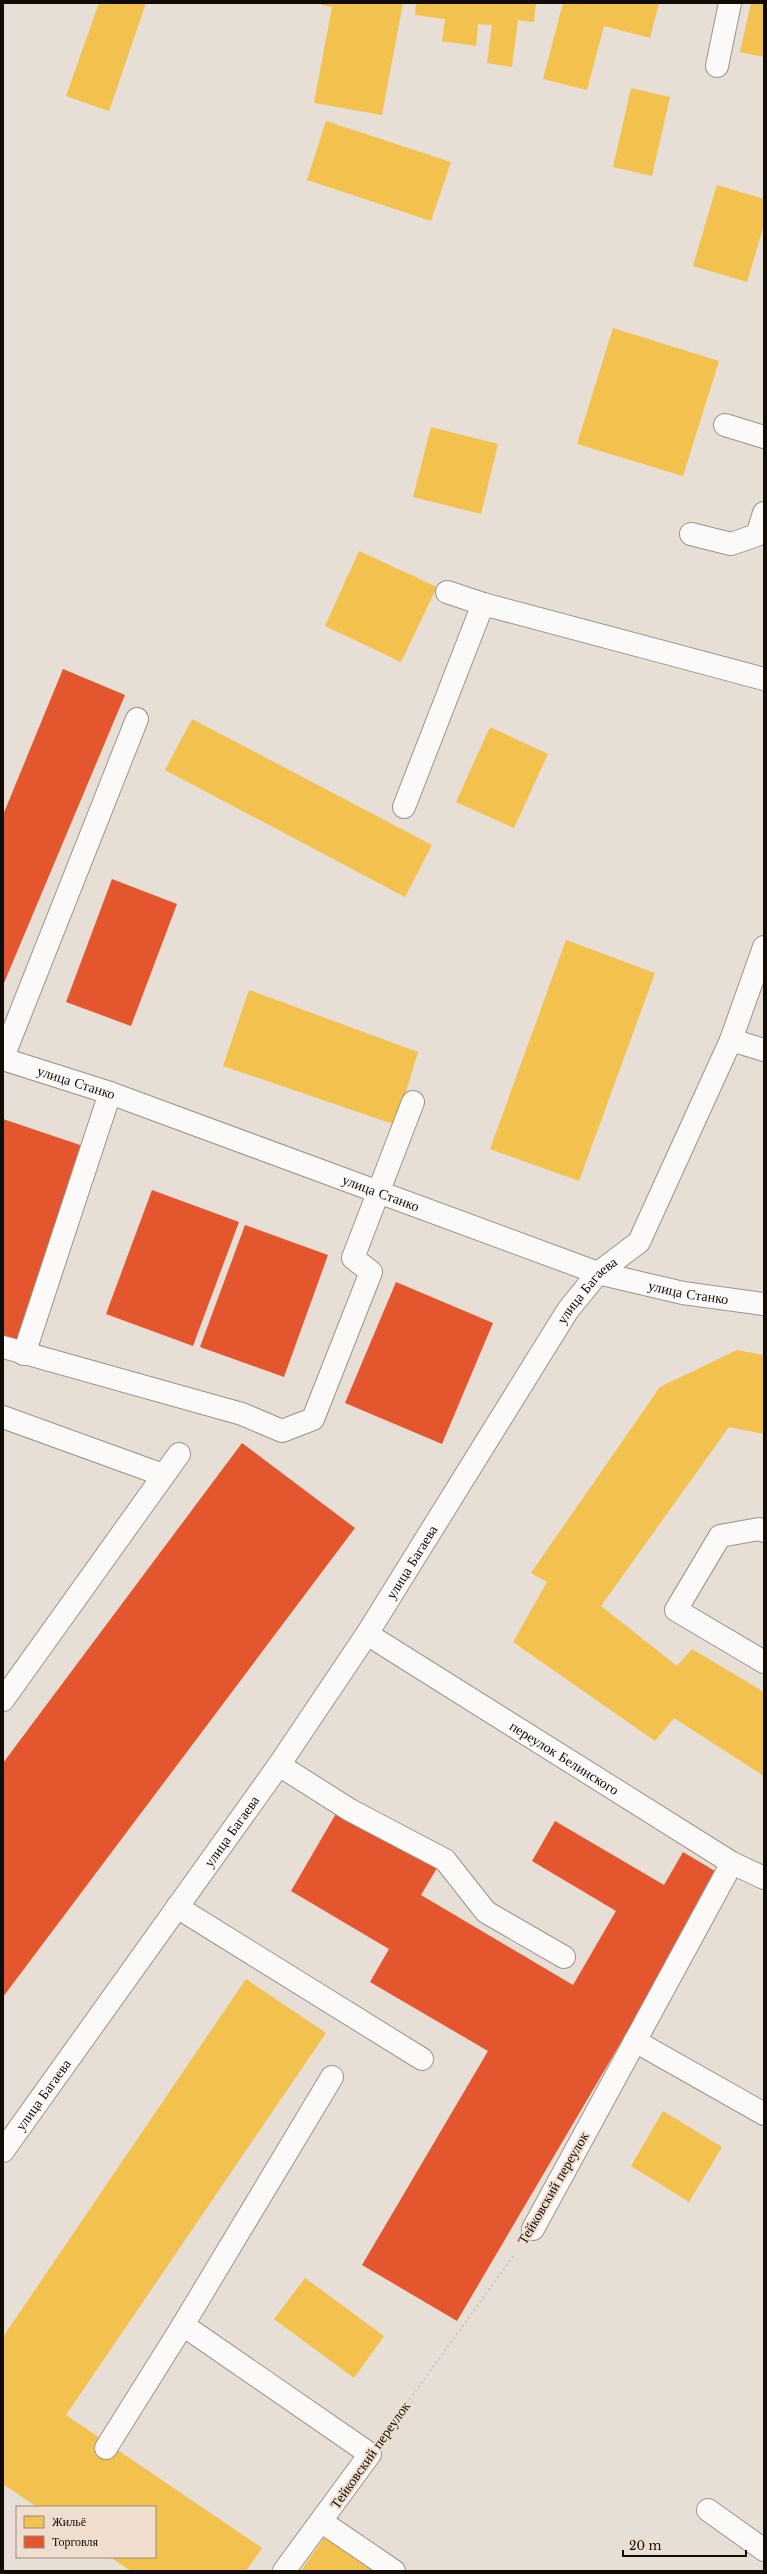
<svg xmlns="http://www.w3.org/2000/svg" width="767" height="2574" font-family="'Libre Baskerville',serif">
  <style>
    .homes { fill: #f2c14e }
    .shops { fill: #e4572e }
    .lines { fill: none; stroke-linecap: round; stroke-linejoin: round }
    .minor-casing { stroke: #9b948d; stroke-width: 24 }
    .path { stroke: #ccc9c7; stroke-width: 2.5; stroke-dasharray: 2 3; stroke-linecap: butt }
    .minor { stroke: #fbfaf9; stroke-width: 22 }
    .labels { text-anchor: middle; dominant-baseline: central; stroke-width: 4; stroke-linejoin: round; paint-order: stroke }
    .street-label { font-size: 14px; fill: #120c07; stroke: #efdecd }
  </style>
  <rect width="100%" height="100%" fill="#e7ded5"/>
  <!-- homes -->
  <g class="homes">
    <path d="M99 3H146L109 111 66 96Z"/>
    <path d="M322 3H403L382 115 314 103 332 7 321 5Z"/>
    <path d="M416 3H536L534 22 518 20 512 67 487 63 492 25 478 24 476 46 442 41 445 19 415 15Z"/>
    <path d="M563 3H659L650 38 604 26 587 90 543 79Z"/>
    <path d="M751 3H764V57L740 52Z"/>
    <path d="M631 88 670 97 652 176 613 167Z"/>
    <path d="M326 121 451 162 431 221 307 180Z"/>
    <path d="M717 185 764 199V225L747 282 693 266Z"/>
    <path d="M613 328 719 361 683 476 577 444Z"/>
    <path d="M431 427 498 444 481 514 413 497Z"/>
    <path d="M359 551 437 587 401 662 325 626Z"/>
    <path d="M192 719 432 845 405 897 165 770Z"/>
    <path d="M490 727 548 754 514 828 456 802Z"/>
    <path d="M566 940 655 973 579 1181 490 1149Z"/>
    <path d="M249 990 418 1052 396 1125 223 1066Z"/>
    <path d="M737 1350 764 1355V1434L729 1427 601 1606 677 1666 692 1649 764 1692V1776L674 1718 655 1741 513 1642 547 1582 531 1573 660 1387Z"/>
    <path d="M246 1979 326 2033 66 2415 262 2548 246 2571H131L110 2557H155V2507H37L3 2484V2337Z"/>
    <path d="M663 2111 722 2147 689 2202 631 2166Z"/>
    <path d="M305 2278 384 2336 354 2378 274 2319Z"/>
    <path d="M330 2529 389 2571H301Z"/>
  </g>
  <!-- shops -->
  <g class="shops">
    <path d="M63 669 125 695 4 983 3 815Z"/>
    <path d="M112 879 177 904 131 1026 66 1002Z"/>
    <path d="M3 1119 86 1147 19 1346 3 1341Z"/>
    <path d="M152 1190 239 1222 193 1346 106 1314Z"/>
    <path d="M245 1225 328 1255 284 1377 200 1347Z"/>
    <path d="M396 1282 493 1323 442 1444 345 1403Z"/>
    <path d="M242 1443 355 1528 3 1997V1763Z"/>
    <path d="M341 1805 440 1863 421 1895 573 1985 616 1911 532 1861 555 1821 664 1885 683 1852 720 1874 457 2321 362 2265 488 2051 370 1982 389 1949 291 1891Z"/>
  </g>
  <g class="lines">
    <defs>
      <g id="minor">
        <path d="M717 66 730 3"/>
        <path d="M725 425 764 437"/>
        <path d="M691 534 731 544 757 535 764 513"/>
        <path d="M447 592 483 604 764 679"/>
        <path d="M404 807 483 604"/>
        <path d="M731 1040 764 1050"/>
        <path d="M3 1057 137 719"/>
        <path id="s1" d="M3 1059 110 1093 598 1273 683 1293 764 1304"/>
        <path d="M3 1347 242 1414 282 1431 313 1419 371 1272 353 1258 413 1102"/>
        <path d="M24 1354 110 1093"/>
        <path d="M3 1417 163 1475"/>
        <path d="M764 1531 759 1529 720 1536 676 1610 764 1662"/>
        <path id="s2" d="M367 1634 732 1863 764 1878"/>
        <path d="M3 1700 179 1454"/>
        <path d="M279 1765 350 1810 445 1860 486 1912 564 1957"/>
        <path d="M177 1907 422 2059"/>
        <path d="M635 2041 764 2114"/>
        <path id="s3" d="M3 2151 279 1765 367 1634 568 1310 598 1273 639 1242 731 1040 764 947"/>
        <path d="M533 2229 732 1863"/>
        <path d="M183 2325 332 2077"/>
        <path d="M106 2448 183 2325 370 2454 284 2571"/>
        <path d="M708 2510 764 2550"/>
        <path d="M322 2522 394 2571"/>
      </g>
    </defs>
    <!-- minor casing -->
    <use href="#minor" class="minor-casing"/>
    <!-- path -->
    <path class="path" d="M389 2428 514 2255"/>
    <!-- minor -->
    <use href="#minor" class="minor"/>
  </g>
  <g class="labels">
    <!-- street labels -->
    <g class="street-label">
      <text stroke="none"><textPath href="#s1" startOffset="77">улица Станко</textPath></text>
      <text stroke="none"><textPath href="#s1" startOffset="401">улица Станко</textPath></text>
      <text stroke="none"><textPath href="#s3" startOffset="1041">улица Багаева</textPath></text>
      <text stroke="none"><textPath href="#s1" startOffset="725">улица Станко</textPath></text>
      <text stroke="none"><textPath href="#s3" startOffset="717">улица Багаева</textPath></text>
      <text stroke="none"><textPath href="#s2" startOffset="233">переулок Белинского</textPath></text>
      <text stroke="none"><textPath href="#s3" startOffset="393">улица Багаева</textPath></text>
      <text stroke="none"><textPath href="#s3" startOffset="69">улица Багаева</textPath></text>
      <text transform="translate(553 2188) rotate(-60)">Тейковский переулок</text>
      <text transform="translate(370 2455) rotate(-55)">Тейковский переулок</text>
    </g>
  </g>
  <!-- border -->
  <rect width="767" height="2574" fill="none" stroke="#120c07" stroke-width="8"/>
  <!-- legend -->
  <rect x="16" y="2506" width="140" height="52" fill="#efdecd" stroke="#978a7e"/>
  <rect x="24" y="2516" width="20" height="12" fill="#f2c14e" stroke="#978a7e"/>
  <text x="52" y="2526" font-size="12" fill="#120c07">Жильё</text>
  <rect x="24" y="2536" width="20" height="12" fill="#e4572e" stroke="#978a7e"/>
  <text x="52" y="2546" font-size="12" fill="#120c07">Торговля</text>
  <!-- scale -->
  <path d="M623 2550v6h123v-6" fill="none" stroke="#120c07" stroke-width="2"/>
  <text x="629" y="2550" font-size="12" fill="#120c07" stroke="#efdecd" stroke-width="3" paint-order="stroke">20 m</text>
</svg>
